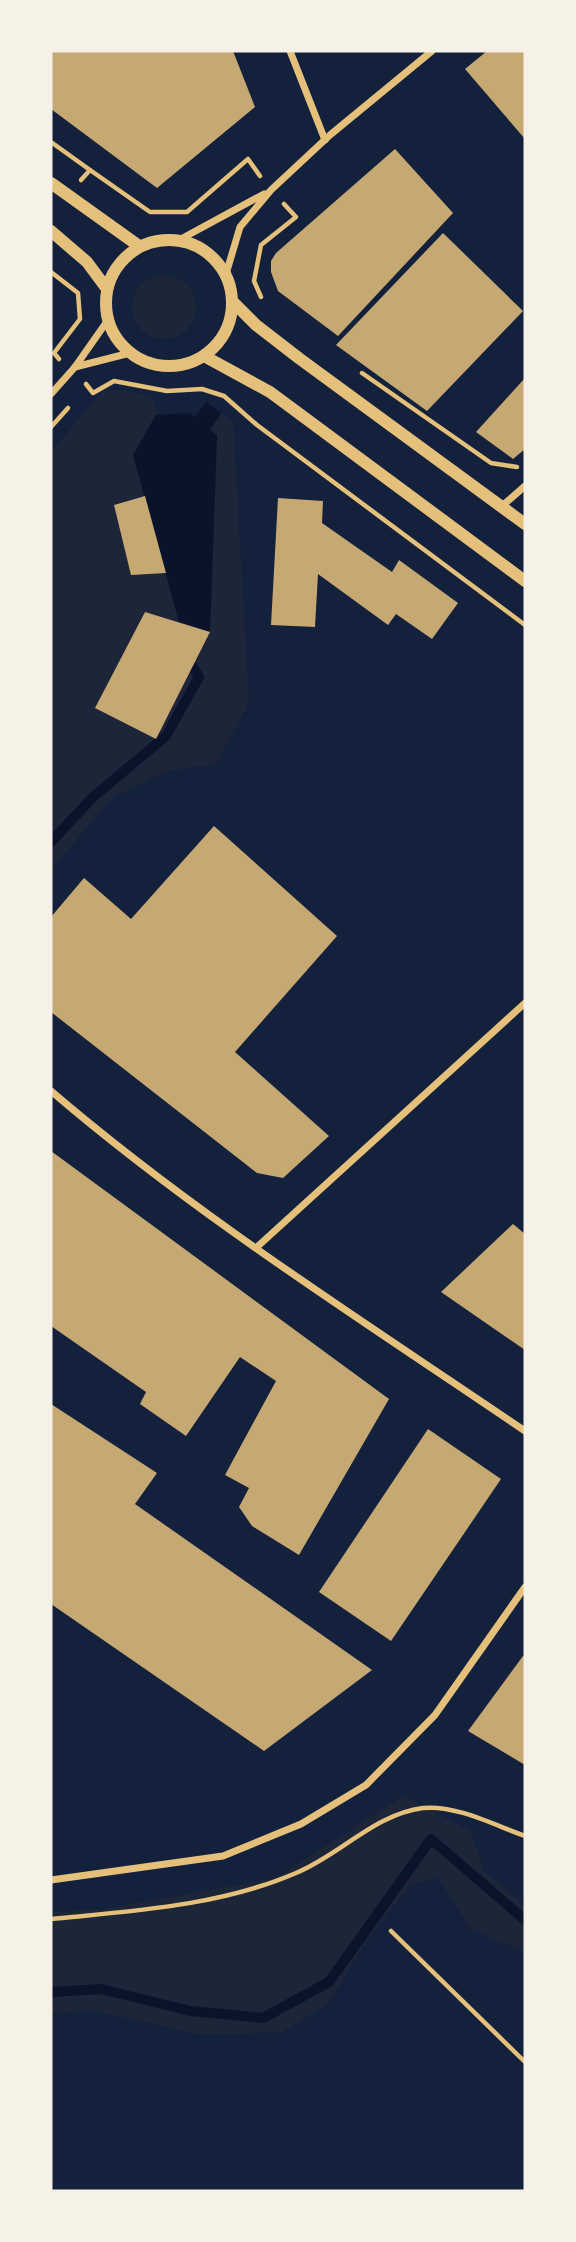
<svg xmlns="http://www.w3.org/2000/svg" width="576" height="2242" font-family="Commissioner,sans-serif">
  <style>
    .green { fill: #1d2539 }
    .water { fill: #0b132b }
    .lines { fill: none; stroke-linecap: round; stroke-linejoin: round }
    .stream { stroke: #0b132b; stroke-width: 10 }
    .building { fill: #c6a872 }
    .path { stroke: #e5c07b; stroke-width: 4.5 }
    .minor { stroke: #e5c07b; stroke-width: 7 }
    .tertiary { stroke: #e5c07b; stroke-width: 12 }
  </style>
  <rect width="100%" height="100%" fill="#14213d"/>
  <!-- green -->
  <g class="green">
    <circle cx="164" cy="307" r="32"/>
    <path d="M122 390 154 398 156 415 133 455 145 496 114 506 131 575 166 573 179 622 145 612 95 708 155 739 210 632 217 435 210 430 221 413 233 421 249 702 216 764 166 771 113 797 51 870V452L103 391Z"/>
    <path d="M403 1796 471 1831 483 1870 525 1905V1952L471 1929 438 1878 410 1885 364 1944 328 2004 283 2032 203 2035 97 2011 51 2013V1912L104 1909 276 1878Z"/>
  </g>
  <!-- water -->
  <path class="water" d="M206 402 221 413 210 430 217 435 210 632 179 622 133 455 156 415 189 413 195 417Z"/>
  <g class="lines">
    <!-- stream -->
    <g class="stream">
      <path d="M51 842 93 797 166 736 199 677 193 667"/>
      <path d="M51 1992 101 1989 191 2011 263 2018 329 1982 431 1839 525 1920"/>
    </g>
  </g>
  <!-- building -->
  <g class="building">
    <path d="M51 51H233L255 107 157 188 51 109Z"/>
    <path d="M487 51H525V139L465 69Z"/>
    <path d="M395 149 453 213 338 336 278 291 271 272V261L276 253Z"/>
    <path d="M443 233 523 311 427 411 336 345Z"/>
    <path d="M525 378V449L513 459 476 432Z"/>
    <path d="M145 496 166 573 131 575 114 505Z"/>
    <path d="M278 498 323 501 322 523 392 572 399 560 458 603 432 639 396 614 388 625 318 574 315 627 271 625Z"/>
    <path d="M145 612 210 632 156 739 95 708Z"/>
    <path d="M214 826 337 936 235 1052 329 1136 283 1178 257 1173 51 1012V917L84 878 131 919Z"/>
    <path d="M51 1151 389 1399 299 1555 252 1526 239 1507 249 1488 225 1475 276 1381 240 1357 186 1436 140 1404 146 1392 51 1326Z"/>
    <path d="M513 1224 525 1234V1350L441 1292Z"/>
    <path d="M51 1404 157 1473 135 1504 372 1670 264 1751 51 1604Z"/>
    <path d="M428 1429 501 1479 391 1641 319 1592Z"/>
    <path d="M523 1656 525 1657V1765L468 1731Z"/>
  </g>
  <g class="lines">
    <!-- path -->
    <g class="path">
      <path d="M51 142 90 170 81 180"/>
      <path d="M90 170 150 212H187L248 159 260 176"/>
      <path d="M51 272 78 293 80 319 54 353 59 359"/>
      <path d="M261 297 254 281 261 245 296 217 284 204"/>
      <path d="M362 373 491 463 517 467"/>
      <path d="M86 384 93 393 114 381 167 391 202 389 224 396 257 425 525 625"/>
      <path d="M51 427 68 408"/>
      <path d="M51 1919C132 1911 220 1906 296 1873 340 1855 375 1814 423 1808 457 1805 494 1825 525 1836"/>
      <path d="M391 1931 525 2062"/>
    </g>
    <!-- minor -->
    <g class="minor">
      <path d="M290 51 325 140"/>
      <path d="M179 240 264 194"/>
      <path d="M226 274 240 227 271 190 330 135 432 51"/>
      <path d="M75 367 130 353"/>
      <path d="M51 394 75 367 108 320"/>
      <path d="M501 507 525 486"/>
      <path d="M51 1091C198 1217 365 1322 525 1431"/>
      <path d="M257 1247 525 1003"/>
      <path d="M51 1880 223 1856 301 1824 366 1785 435 1715 525 1587"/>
    </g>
    <!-- tertiary -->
    <g class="tertiary">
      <path d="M51 183 139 246"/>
      <path d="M51 231 87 262 107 289"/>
      <circle cx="169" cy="303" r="63"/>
      <path d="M233 302 256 325 300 359 525 524"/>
      <path d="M204 356 270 392 525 581"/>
    </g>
  </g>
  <!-- border -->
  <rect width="576" height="2242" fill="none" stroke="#f6f1e7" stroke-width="105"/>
</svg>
